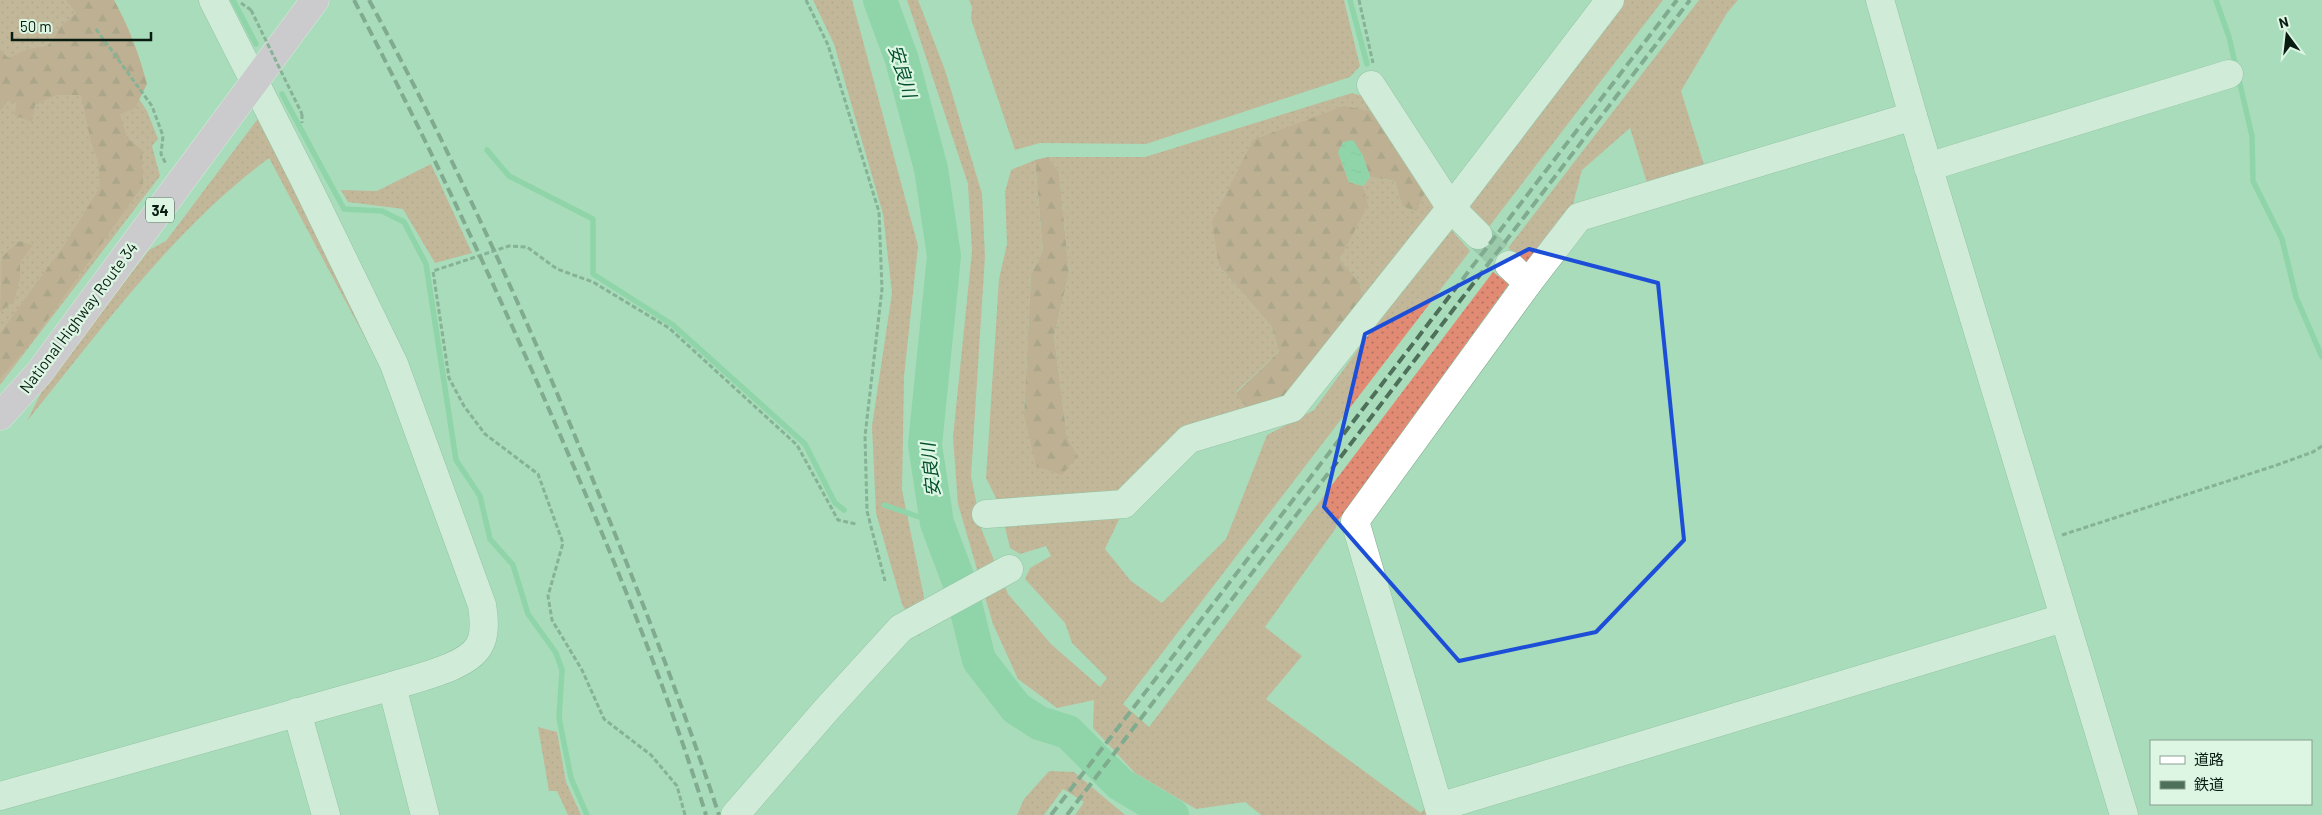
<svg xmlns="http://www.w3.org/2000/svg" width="2322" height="815" font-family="Barlow,'Noto Sans JP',sans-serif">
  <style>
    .grass { fill: url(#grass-dots) }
    .forest { fill: url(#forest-firs) }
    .water { fill: url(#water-ripples) }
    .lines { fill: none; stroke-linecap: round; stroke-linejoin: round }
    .stream { stroke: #6fcd95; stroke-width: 5.5 }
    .river { stroke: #6fcd95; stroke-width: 34 }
    .minor-tunnel { stroke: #89b698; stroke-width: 28; stroke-dasharray: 28 14; stroke-linecap: butt }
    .minor-casing { stroke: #78a889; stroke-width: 29 }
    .highway-casing { stroke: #fff; stroke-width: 29 }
    .path { stroke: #5b7f68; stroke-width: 3; stroke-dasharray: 5 2.5; stroke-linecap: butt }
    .minor { stroke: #fff; stroke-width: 28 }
    .highway { stroke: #f4b4e4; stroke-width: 28 }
    .rail { stroke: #4e6f5a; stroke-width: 4; stroke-dasharray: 10 5; stroke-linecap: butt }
    .path-bridge { stroke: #5b7f68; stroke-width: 3; stroke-dasharray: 5 2.5; stroke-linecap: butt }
    .marked { fill: none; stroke: #1d4ed8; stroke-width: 4; stroke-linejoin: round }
    .labels { text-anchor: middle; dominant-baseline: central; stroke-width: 4.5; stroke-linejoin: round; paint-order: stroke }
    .shield { fill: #ddf6e4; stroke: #495d50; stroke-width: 1 }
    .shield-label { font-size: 15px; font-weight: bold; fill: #091c11 }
    .street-label { font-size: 16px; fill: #091c11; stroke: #ddf6e4 }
    .water-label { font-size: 18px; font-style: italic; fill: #02502c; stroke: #ddf6e4 }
  </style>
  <defs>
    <pattern id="grass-dots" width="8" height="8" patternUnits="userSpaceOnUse" patternTransform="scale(1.25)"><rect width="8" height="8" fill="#e28b74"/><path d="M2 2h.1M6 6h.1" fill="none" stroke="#b5715e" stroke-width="1.8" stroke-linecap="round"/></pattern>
    <pattern id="forest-firs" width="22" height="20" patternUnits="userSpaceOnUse" patternTransform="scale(1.25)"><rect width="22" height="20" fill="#d77a62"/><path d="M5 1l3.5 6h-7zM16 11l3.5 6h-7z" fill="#ad634f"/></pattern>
    <pattern id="water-ripples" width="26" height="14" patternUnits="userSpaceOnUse" patternTransform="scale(1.25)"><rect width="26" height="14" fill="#6fcd95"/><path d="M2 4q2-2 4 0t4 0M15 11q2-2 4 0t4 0" fill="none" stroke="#5faf7f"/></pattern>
  </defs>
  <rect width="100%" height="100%" fill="#a9dcba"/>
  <!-- grass -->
  <g class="grass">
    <path d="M0 0H73L147 111 158 139 152 146 160 176 0 385Z"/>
    <path d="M813 0H852L918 246 904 377 902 490 924 597 920 637 902 604 876 513 872 426 892 293 883 214 834 44Z"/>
    <path d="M907 0H918L945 70 982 194 985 256 971 476 982 531 1008 594 1051 644 1100 687 1107 678 1072 643 1065 623 1025 579 1030 568 1051 556 1046 546 1020 554 1010 548 1004 523 1123 511 1105 549 1131 581 1162 603 1226 539 1267 435 1314 410 1448 226 1470 251 1123 704 1149 727 1493 272 1509 284 1337 522 1336 528 1265 627 1302 656 1266 699 1421 813 1429 803 1433 815H1261L1245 802 1196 809 1135 773 1093 728 1094 700 1057 708 1018 679 993 624 958 504 953 437 972 251 968 184Z"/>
    <path d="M969 0H1344L1360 66 1350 77 1146 144 1040 143 1015 150 971 19 972 7Z"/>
    <path d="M1623 0H1663L1488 228 1465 204Z"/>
    <path d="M1699 0H1738L1727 13 1681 91 1705 168 1648 186 1630 128 1582 170 1572 208 1528 263 1508 248Z"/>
    <path d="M1352 93 1373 99 1441 203 1364 308 1360 283 1340 259 1367 205 1363 186 1370 177 1395 181 1402 206 1416 212 1370 111 1219 266 1272 327 1279 352 1236 392 1250 412 1120 501 999 504 986 478 999 279 1007 244 1005 192 1011 170 1035 160 1043 251 1031 274 1024 414 1078 456 1067 437 1054 336 1069 273 1059 172 1048 157H1145Z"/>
    <path d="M263 112 390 369 371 349 269 158C173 229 102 329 27 421L44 387 149 250 166 241Z"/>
    <path d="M431 164 472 253 435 263 403 209 348 202 341 190 377 191Z"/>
    <path d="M538 727 557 732 566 782 581 815H568L557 791H549Z"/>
    <path d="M1049 771 1074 772 1125 815H1075L1084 802 1063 789 1044 815H1017L1024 799Z"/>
  </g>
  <!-- forest -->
  <g class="forest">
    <path d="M66 0H114C129 27 139 54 147 84L135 108 120 114 127 138 142 150 143 185 31 343 0 378V333L66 243 100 187 98 161 91 142 81 95H56L35 105 32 122 14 115 17 103 7 101 0 111V125V49L8 58 29 49 47 46 54 39 60 27 76 13Z"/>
    <path d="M1344 106 1370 111 1424 194 1416 212 1402 206 1395 181 1370 177 1362 154 1338 152 1349 182 1363 186 1368 205 1340 259 1360 283 1364 308 1286 402 1250 412 1236 393 1279 352 1272 327 1219 266 1212 222 1253 140Z"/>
    <path d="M1048 157 1059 172 1069 273 1054 336 1067 437 1078 456 1062 475 1036 466 1024 414 1031 274 1043 251 1035 160Z"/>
    <path d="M19 241 33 245 20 262V278L14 301 0 312 2 257Z"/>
  </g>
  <!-- water -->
  <path class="water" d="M1353 140 1362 154 1370 177 1363 186 1349 182 1338 152 1343 142Z"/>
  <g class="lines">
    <!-- stream -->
    <g class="stream">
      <path d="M233 0 256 44"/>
      <path d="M1350 0 1367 64"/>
      <path d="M2216 0 2229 37 2252 136 2253 181 2282 239 2296 297 2322 357"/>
      <path d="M282 94 344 209 382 211 404 222 426 264 456 460 480 496 490 539 513 565 528 614 556 653 562 670 559 718 571 778 587 815"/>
      <path d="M487 150 509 176 593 219V274L673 325 805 444 835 503 844 510"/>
      <path d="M884 505 937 523"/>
    </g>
    <!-- river -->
    <path class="river" d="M880 0 902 60 931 169 944 256 925 445 937 523 961 587 979 660 1016 708 1039 723 1068 732 1120 784 1172 815"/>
    <!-- minor-tunnel -->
    <path class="minor-tunnel" d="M1478 235 1509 265"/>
    <defs>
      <g id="minor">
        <path d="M1880 0 1913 116 2124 815"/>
        <path d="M1371 85 1451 208 1478 235"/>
        <path d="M1928 167 2229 74"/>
        <path d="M1509 265 1528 283"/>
        <path d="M986 514 1124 504 1189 439 1292 408 1451 208 1610 0"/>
        <path d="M392 686 425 815"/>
        <path d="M297 712 326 815"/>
        <path d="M0 796 392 686C416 678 466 668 479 646 486 634 484 618 482 605L394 364 304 179 213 0"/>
        <path d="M1439 807 2063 618"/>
        <path d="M735 815 827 709 901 628 1009 569"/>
        <path d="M1441 815 1355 521 1528 283 1579 217 1913 116"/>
      </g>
      <path id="highway" d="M0 416 39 373 315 0"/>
    </defs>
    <!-- minor casing -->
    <use href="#minor" class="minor-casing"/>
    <!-- highway casing -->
    <use href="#highway" class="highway-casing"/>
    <!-- path -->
    <g class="path">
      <path d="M806 0 828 45 879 212 882 289 865 436 867 511 885 581"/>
      <path d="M1359 0 1373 63"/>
      <path d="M241 3 251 10"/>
      <path d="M96 29 152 106 163 136 161 154 166 164"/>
      <path d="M302 114V123"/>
      <path d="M2062 535 2274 466 2313 452 2322 446"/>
      <path d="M685 815 677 786 651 755 604 719 582 670 552 620 548 596 563 543 538 474 485 434 464 406 449 378 433 271 509 246 527 247 557 269 593 282 669 328 797 445 838 520 856 524"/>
    </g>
    <!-- minor -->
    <use href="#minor" class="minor"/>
    <!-- highway -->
    <use href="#highway" class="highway"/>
    <!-- rail -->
    <g class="rail">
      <path d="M354 0C430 146 499 293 564 444 617 566 667 689 706 815"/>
      <path d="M369 0C454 157 528 319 595 485 640 594 682 703 719 815"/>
      <path d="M1051 815 1677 0"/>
      <path d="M1067 815 1690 0"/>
    </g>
    <!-- path-bridge -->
    <path class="path-bridge" d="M251 10 302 114"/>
  </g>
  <!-- marked area -->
  <path d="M0 0H2322V815H0ZM1529 249 1658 283 1684 540 1596 632 1459 661 1324 507 1365 334Z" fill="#a9dcba" fill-opacity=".55" fill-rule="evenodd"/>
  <path class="marked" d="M1529 249 1658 283 1684 540 1596 632 1459 661 1324 507 1365 334Z"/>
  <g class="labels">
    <!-- shield labels -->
    <rect class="shield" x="146" y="197.5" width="28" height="25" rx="4"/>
    <g class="shield-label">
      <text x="160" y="210">34</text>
    </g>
    <!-- street labels -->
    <g class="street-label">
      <text transform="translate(78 317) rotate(-53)">National Highway Route 34</text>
    </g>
    <!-- water labels -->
    <g class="water-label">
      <text transform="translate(903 71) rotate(73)">安良川</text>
      <text transform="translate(930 470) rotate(-96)">安良川</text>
    </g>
  </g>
  <!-- legend -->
  <rect x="2150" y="740" width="162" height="65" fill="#ddf6e4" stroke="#889f90"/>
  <rect x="2160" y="756" width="25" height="8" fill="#ffffff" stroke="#889f90"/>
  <text x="2194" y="765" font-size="15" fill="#091c11">道路</text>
  <rect x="2160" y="781" width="25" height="8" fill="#4e6f5a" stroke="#889f90"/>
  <text x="2194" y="790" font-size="15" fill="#091c11">鉄道</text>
  <!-- north arrow -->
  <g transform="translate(2287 35) rotate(345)" stroke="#ddf6e4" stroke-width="4" paint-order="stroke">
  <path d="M0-4L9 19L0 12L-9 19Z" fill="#091c11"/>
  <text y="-8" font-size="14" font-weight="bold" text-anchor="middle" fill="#091c11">N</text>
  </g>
  <!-- scale -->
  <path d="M12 32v8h139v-8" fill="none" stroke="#091c11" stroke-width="2.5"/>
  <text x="20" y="32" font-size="15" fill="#091c11" stroke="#ddf6e4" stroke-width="4" paint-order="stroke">50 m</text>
</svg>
